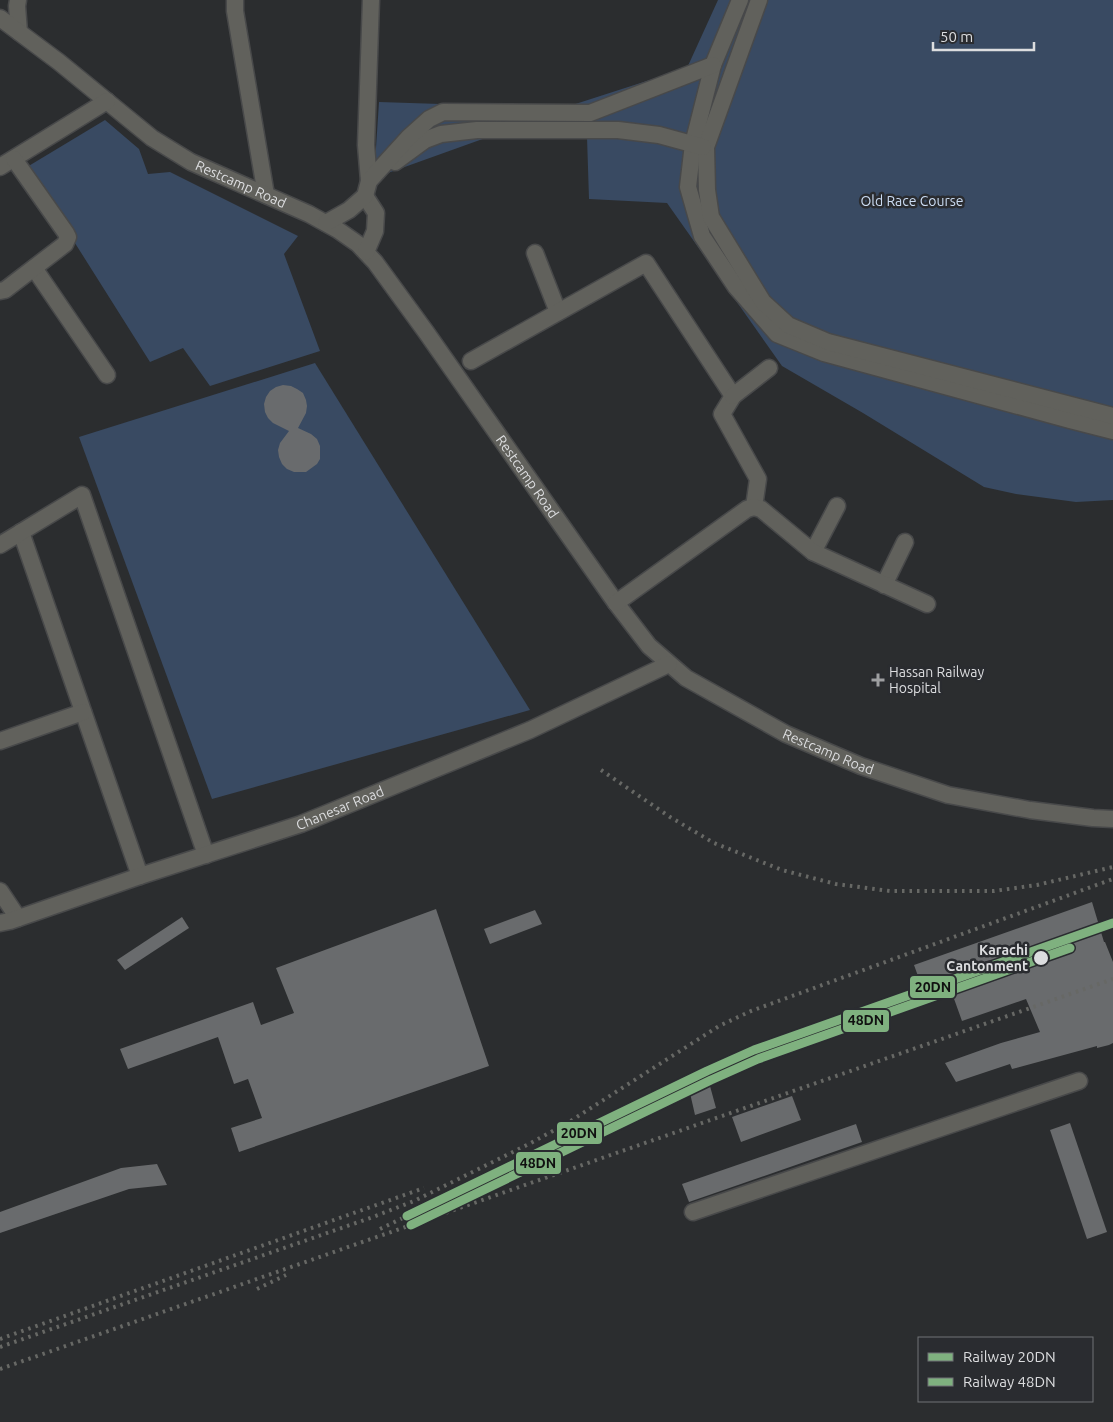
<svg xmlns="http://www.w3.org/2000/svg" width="1113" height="1422" font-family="Ubuntu,sans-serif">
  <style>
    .green { fill: #394a62 }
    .building { fill: #696b6d }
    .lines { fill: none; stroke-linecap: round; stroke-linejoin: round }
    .minor-casing { stroke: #48494a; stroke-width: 19 }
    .minor { stroke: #61615c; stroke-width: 16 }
    .rail { stroke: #676865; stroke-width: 4; stroke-dasharray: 2.5 5; stroke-linecap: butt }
    .rail-1-casing { stroke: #2a2c30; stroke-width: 12 }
    .rail-2-casing { stroke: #2a2c30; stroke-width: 12 }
    .rail-1 { stroke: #7fb17f; stroke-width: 9 }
    .rail-2 { stroke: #7fb17f; stroke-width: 9 }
    .poi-dot { fill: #9e9fa1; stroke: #2a2c30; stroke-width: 2 }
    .stop-dot { fill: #dcdddf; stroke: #2a2c30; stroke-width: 2 }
    .labels { text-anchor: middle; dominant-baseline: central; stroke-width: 5; stroke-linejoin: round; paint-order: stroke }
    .street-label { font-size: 14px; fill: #dcdddf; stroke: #2a2c30 }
    .park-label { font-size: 14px; fill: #cbdcf3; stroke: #2a2c30 }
    .poi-label { font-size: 14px; fill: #dcdddf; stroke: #2a2c30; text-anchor: start }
    .stop-label { font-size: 14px; font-weight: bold; fill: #dcdddf; stroke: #2a2c30; text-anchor: end }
    .line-badge { stroke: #2a2c30; stroke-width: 2 }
    .pale-badge-label { font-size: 14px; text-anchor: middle; font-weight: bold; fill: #111 }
  </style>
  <rect width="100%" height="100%" fill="#2b2d2f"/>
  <!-- green -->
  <g class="green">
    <path d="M718 0H1113V500L1076 502 1016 494 984 487 863 413 782 366 667 203 589 199 587 137 491 136 374 178 379 102 563 108 687 68Z"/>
    <path d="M105 120 139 149 148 174 170 172 298 236 284 254 320 351 210 386 183 348 150 362 27 167Z"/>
    <path d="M315 363 530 710 212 799 79 437Z"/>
  </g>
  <!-- building -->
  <g class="building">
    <path d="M283 385 291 386 297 389 303 393 306 400 307 406 306 413 298 428 311 434 317 439 320 446V459L317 464 306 472H294L287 469 282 464 279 457 278 450 280 443 289 431 273 423 268 418 265 412 264 404 266 397 270 391 276 387Z"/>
    <path d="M1092 902 1104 942H1105L1113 962V1043L1109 1045 1097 1048V1046L1012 1069 1010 1064 956 1082 945 1063 1001 1043 1040 1032 1026 999 962 1021 948 982 923 990 914 965Z"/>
    <path d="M436 909 489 1066 239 1152 231 1128 262 1118 248 1079 234 1084 218 1037 128 1069 120 1049 253 1002 261 1025 294 1013 276 968Z"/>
    <path d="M535 910 542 924 490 944 484 929Z"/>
    <path d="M182 917 189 928 125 970 117 960Z"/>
    <path d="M710 1086 716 1108 695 1115 690 1093Z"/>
    <path d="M792 1096 801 1120 741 1142 732 1117Z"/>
    <path d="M1070 1123 1107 1232 1087 1239 1050 1130Z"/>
    <path d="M856 1124 862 1142 689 1202 682 1184Z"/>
    <path d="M157 1164 167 1185 129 1189 0 1233V1212L121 1168Z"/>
  </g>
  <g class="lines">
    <defs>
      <g id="minor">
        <path d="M18 0 17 6 19 32"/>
        <path d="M235 0V11L266 195"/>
        <path d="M740 0 713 65 693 144 688 187 702 236 736 287 777 334 824 353 1070 420 1113 431"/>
        <path d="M759 0 706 147 707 190 711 217 763 302 788 325 828 342 1113 416"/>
        <path id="s1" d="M0 18 59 62 152 138 191 162 309 214 338 230 358 244 375 262 426 332 616 603 649 646 686 678 786 734 861 766 948 795 1030 810 1093 818 1113 819"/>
        <path d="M395 162 425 140 441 134 477 130H618L659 135 703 147"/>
        <path d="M0 167 107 101"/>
        <path d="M369 181 366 145 371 0"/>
        <path d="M365 196 376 213 375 231 366 252"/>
        <path d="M326 223 349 210 365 196 369 181 409 137 429 119 443 112 590 113 713 65"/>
        <path d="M535 253 558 312"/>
        <path d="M34 268 107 375"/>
        <path d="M0 291 5 290 65 244 68 237 66 233 14 159"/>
        <path d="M471 361 646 263 733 396 722 414 758 479 754 507"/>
        <path d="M733 396 769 368"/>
        <path d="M21 532 140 876"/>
        <path d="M0 545 82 495 206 855"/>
        <path d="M813 552 837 506"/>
        <path d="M884 585 905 542"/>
        <path d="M616 603 747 509 754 507 761 509 813 552 927 604"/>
        <path d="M0 741 83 712"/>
        <path d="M0 891 18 918"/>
        <path id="s2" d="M0 923 10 921 140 876 301 824 530 730 669 664"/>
        <path d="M693 1212 1079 1081"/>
      </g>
    </defs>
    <!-- minor casing -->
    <use href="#minor" class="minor-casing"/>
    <!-- minor -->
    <use href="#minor" class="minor"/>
    <!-- rail -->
    <g class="rail">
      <path d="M601 770 670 817 714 843 782 870 836 884 890 891H994L1037 885 1113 867"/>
      <path d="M380 1229 407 1216"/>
      <path d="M257 1289 286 1275"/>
      <path d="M0 1339 424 1188"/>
      <path d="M0 1347 373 1217 414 1201 529 1144 569 1122 719 1026 751 1011 1113 879"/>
      <path d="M0 1369 1113 979"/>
    </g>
    <defs>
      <path id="rail-1" d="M407 1216 707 1071 754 1050 1113 923"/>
      <path id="rail-2" d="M411 1225 711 1080 758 1059 1070 948"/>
    </defs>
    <!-- rail-1 casing -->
    <use href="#rail-1" class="rail-1-casing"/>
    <!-- rail-2 casing -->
    <use href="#rail-2" class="rail-2-casing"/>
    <!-- rail-1 -->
    <use href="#rail-1" class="rail-1"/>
    <!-- rail-2 -->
    <use href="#rail-2" class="rail-2"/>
  </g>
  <!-- markers -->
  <path class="poi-dot" d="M875.5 672.5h5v5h5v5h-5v5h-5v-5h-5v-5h5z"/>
  <circle class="stop-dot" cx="1041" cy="958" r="8"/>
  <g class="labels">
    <!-- street labels -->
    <g class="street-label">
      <text stroke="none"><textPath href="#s1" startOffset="294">Restcamp Road</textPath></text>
      <text stroke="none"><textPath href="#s1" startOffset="714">Restcamp Road</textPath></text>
      <text stroke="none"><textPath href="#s1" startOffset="1132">Restcamp Road</textPath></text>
      <text stroke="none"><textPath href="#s2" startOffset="359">Chanesar Road</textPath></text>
    </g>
    <!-- park labels -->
    <g class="park-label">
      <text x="912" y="201">Old Race Course</text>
    </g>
    <!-- poi labels -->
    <g class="poi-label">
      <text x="889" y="672">Hassan Railway<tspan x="889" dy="16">Hospital</tspan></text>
    </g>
    <!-- stop labels -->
    <g class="stop-label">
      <text x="1028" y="950">Karachi<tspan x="1028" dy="16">Cantonment</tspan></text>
    </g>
  </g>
  <g class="line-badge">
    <rect x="909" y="975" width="47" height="24" rx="5" fill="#7fb17f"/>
    <rect x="842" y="1009" width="48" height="24" rx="5" fill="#7fb17f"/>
    <rect x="556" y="1121" width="47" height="24" rx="5" fill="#7fb17f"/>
    <rect x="515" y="1151" width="47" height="24" rx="5" fill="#7fb17f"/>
  </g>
  <g class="pale-badge-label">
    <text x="933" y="992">20DN</text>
    <text x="866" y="1025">48DN</text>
    <text x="579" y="1138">20DN</text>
    <text x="538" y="1168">48DN</text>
  </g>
  <!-- legend -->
  <rect x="918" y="1337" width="175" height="65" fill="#2a2c30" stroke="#717376"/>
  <rect x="928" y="1353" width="25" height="8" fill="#7fb17f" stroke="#717376"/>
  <text x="963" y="1362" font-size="15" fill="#dcdddf">Railway 20DN</text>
  <rect x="928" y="1378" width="25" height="8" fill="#7fb17f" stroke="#717376"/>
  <text x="963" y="1387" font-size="15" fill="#dcdddf">Railway 48DN</text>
  <!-- scale -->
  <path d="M933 42v8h101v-8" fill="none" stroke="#dcdddf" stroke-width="2.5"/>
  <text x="940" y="42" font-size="15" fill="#dcdddf" stroke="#2a2c30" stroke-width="4" paint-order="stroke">50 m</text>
</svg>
